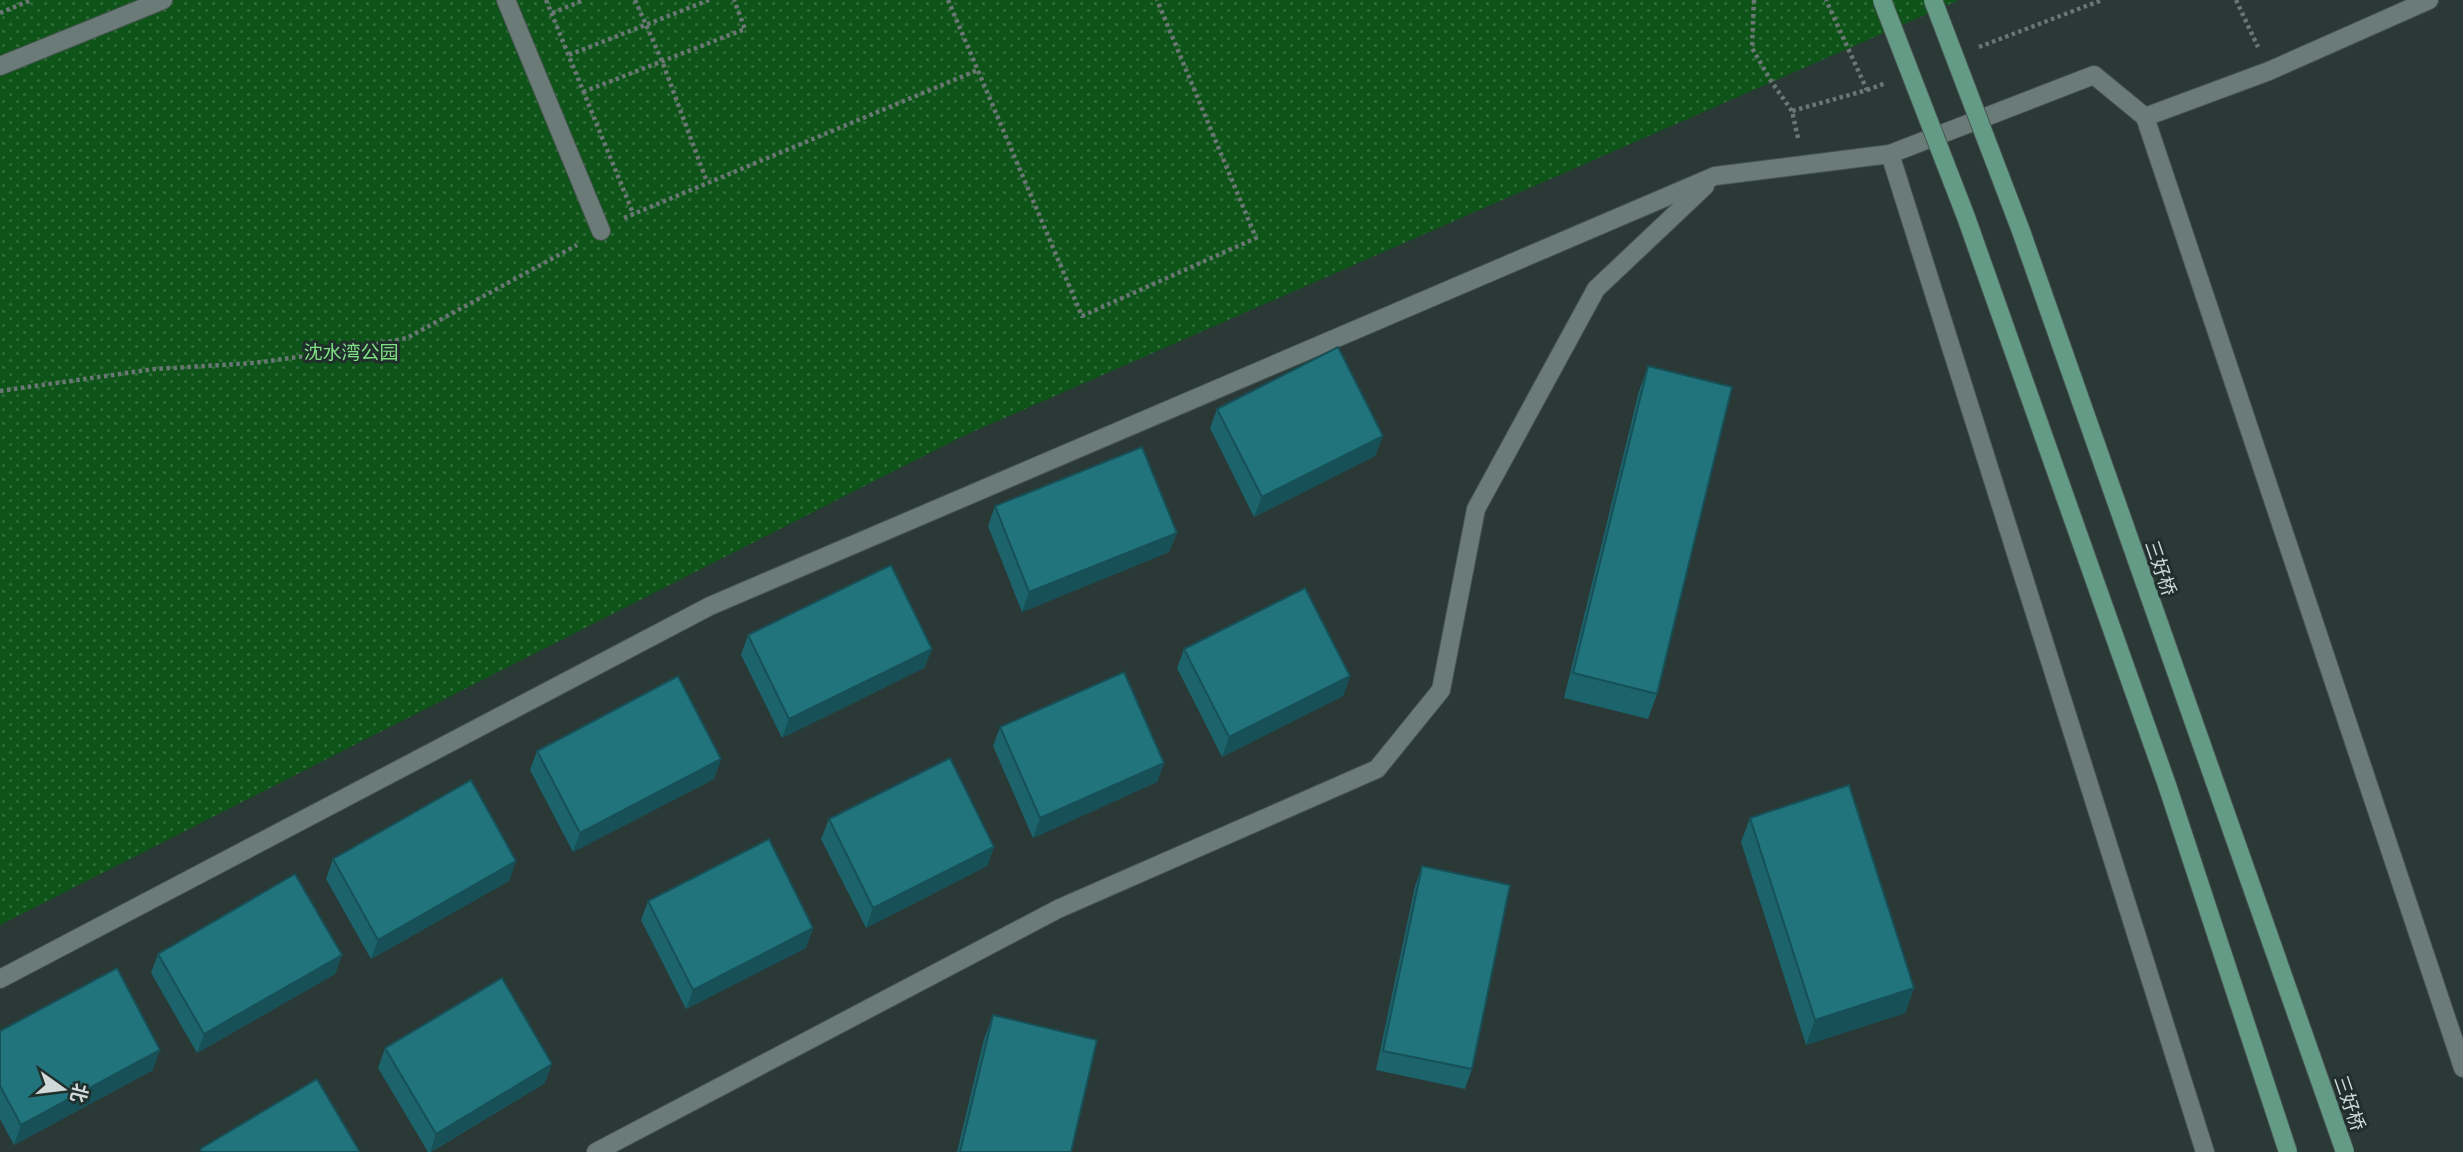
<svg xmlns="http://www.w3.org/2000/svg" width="2463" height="1152" font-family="Ubuntu,'Noto Sans SC',sans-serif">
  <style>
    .park { fill: url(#park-dots) }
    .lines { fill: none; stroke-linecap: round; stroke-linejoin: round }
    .minor-casing { stroke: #475351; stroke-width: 20 }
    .path { stroke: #6b7775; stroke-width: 4.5; stroke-dasharray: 3.5 3.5; stroke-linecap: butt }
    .minor { stroke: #6b7b78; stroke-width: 18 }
    .major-bridge-casing { stroke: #475351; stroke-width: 20; stroke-linecap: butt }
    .major-bridge { stroke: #649b86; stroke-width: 18 }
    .wall { fill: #1c636b }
    .shaded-wall { fill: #175057 }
    .building { fill: #21737c; stroke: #175057; stroke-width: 2 }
    .labels { text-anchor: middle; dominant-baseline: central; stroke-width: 6; stroke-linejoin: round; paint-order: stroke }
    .park-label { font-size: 19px; fill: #80e184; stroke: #202e2c }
    .street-label { font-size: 19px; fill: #d0d9d7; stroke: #202e2c }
  </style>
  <defs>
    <pattern id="park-dots" width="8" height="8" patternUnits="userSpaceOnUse" patternTransform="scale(1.75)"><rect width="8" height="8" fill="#0e5418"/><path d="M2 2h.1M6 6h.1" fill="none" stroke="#306c39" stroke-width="1.8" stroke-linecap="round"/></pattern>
  </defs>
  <rect width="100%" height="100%" fill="#2a3836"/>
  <!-- park -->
  <path class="park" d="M0 0H1959L961 437 0 925Z"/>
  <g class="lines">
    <defs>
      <g id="minor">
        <path d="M506 0 601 231"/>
        <path d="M0 66 163 0"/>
        <path d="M2145 117 2463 1068"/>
        <path d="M1890 154 2205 1152"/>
        <path d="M0 979 710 606 1715 176 1890 154 2094 75 2145 117 2269 71 2429 0"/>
        <path d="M596 1152 1058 909 1377 769 1441 690 1476 509 1596 289 1705 186"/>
      </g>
    </defs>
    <!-- minor casing -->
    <use href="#minor" class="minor-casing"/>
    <!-- path -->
    <g class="path">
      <path d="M546 0 633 213"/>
      <path d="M635 0 662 61 707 182"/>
      <path d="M948 0 1082 316 1256 238 1157 0"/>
      <path d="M1754 0 1752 48 1771 81 1792 111"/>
      <path d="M2236 0 2258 47"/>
      <path d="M0 13 31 0"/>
      <path d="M552 13 584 0"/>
      <path d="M1979 47 2102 0"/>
      <path d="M569 55 709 0"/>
      <path d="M1867 90 1886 83"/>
      <path d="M583 92 745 29 734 0"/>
      <path d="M1798 138 1792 111 1867 90 1826 0"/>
      <path d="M624 218 978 70"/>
      <path d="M0 391 155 369 254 363 335 352 407 338 577 245"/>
    </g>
    <!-- minor -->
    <use href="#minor" class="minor"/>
    <defs>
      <g id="major-bridge">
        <path d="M1882 0 1966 217 2166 782 2288 1152"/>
        <path d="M1933 0 2021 231 2345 1152"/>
      </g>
    </defs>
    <!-- major-bridge casing -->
    <use href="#major-bridge" class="major-bridge-casing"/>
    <!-- major-bridge -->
    <use href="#major-bridge" class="major-bridge"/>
  </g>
  <!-- wall -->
  <g class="wall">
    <path d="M1648 366 1657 694 1648 719 1564 698 1639 391Z"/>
    <path d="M1217 409 1383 436 1375 456 1254 517 1210 428Z"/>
    <path d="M995 506 1177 533 1169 552 1022 612 988 526Z"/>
    <path d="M748 635 932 649 924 668 782 738 741 655Z"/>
    <path d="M1184 649 1350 676 1343 696 1222 757 1177 668Z"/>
    <path d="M1000 727 1164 763 1157 782 1033 838 993 746Z"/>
    <path d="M537 751 721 759 714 779 573 852 530 770Z"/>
    <path d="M1750 818 1914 988 1905 1013 1806 1045 1741 842Z"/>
    <path d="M829 819 994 847 987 866 866 928 821 839Z"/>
    <path d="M333 859 516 861 509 881 371 959 326 879Z"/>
    <path d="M1422 866 1472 1069 1465 1089 1376 1070 1415 886Z"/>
    <path d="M648 901 813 928 806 948 686 1009 641 920Z"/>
    <path d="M158 954 342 955 335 974 197 1053 151 973Z"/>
    <path d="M993 1015 1071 1152H957L984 1039Z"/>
    <path d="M0 1031 153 1070 14 1145 0 1119Z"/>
    <path d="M385 1048 545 1083 431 1152H428L378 1068Z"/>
  </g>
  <!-- shaded-wall -->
  <g class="shaded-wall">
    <path d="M1383 436 1375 456 1254 517 1262 497Z"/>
    <path d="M1177 533 1169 552 1022 612 1029 592Z"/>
    <path d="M932 649 924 668 782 738 789 719Z"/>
    <path d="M1350 676 1343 696 1222 757 1229 737Z"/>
    <path d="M721 759 714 779 573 852 580 833Z"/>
    <path d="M1164 763 1157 782 1033 838 1040 818Z"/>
    <path d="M994 847 987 866 866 928 873 908Z"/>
    <path d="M516 861 509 881 371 959 378 940Z"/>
    <path d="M813 928 806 948 686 1009 693 990Z"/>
    <path d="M342 955 335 974 197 1053 204 1034Z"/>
    <path d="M1914 988 1905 1013 1806 1045 1815 1020Z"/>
    <path d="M160 1050 153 1070 14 1145 21 1125Z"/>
    <path d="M552 1064 545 1083 430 1152 436 1134Z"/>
  </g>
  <!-- building -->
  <g class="building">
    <path d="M1338 347 1383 436 1262 497 1217 409Z"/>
    <path d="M1648 366 1732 387 1657 694 1573 673Z"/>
    <path d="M1142 447 1177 533 1029 592 995 506Z"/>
    <path d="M891 565 932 649 789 719 748 635Z"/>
    <path d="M1305 588 1350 676 1229 737 1184 649Z"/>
    <path d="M1124 672 1164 763 1040 818 1000 727Z"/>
    <path d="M678 676 721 759 580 833 537 751Z"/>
    <path d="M950 758 994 847 873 908 829 819Z"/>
    <path d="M471 780 516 861 378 940 333 859Z"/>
    <path d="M1849 785 1914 988 1815 1020 1750 818Z"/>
    <path d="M769 839 813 928 693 990 648 901Z"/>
    <path d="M1422 866 1510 885 1472 1069 1383 1051Z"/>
    <path d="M295 874 342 955 204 1034 158 954Z"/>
    <path d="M117 968 160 1050 21 1125 0 1086V1031Z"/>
    <path d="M502 978 552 1064 436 1134 385 1048Z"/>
    <path d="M993 1015 1097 1040 1071 1152H960Z"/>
    <path d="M317 1079 360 1152H202L200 1149Z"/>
  </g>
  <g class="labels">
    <!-- park labels -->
    <g class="park-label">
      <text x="351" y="352">沈水湾公园</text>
    </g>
    <!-- street labels -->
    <g class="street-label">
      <text transform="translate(2161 568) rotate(71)">三好桥</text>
      <text transform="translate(2350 1103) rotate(71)">三好桥</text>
    </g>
  </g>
  <!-- north arrow -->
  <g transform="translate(63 1089) rotate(104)" stroke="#202e2c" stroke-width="5" paint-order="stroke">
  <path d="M0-5L12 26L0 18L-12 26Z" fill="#d0d9d7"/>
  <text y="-10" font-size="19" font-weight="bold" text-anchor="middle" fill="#d0d9d7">北</text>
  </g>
</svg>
